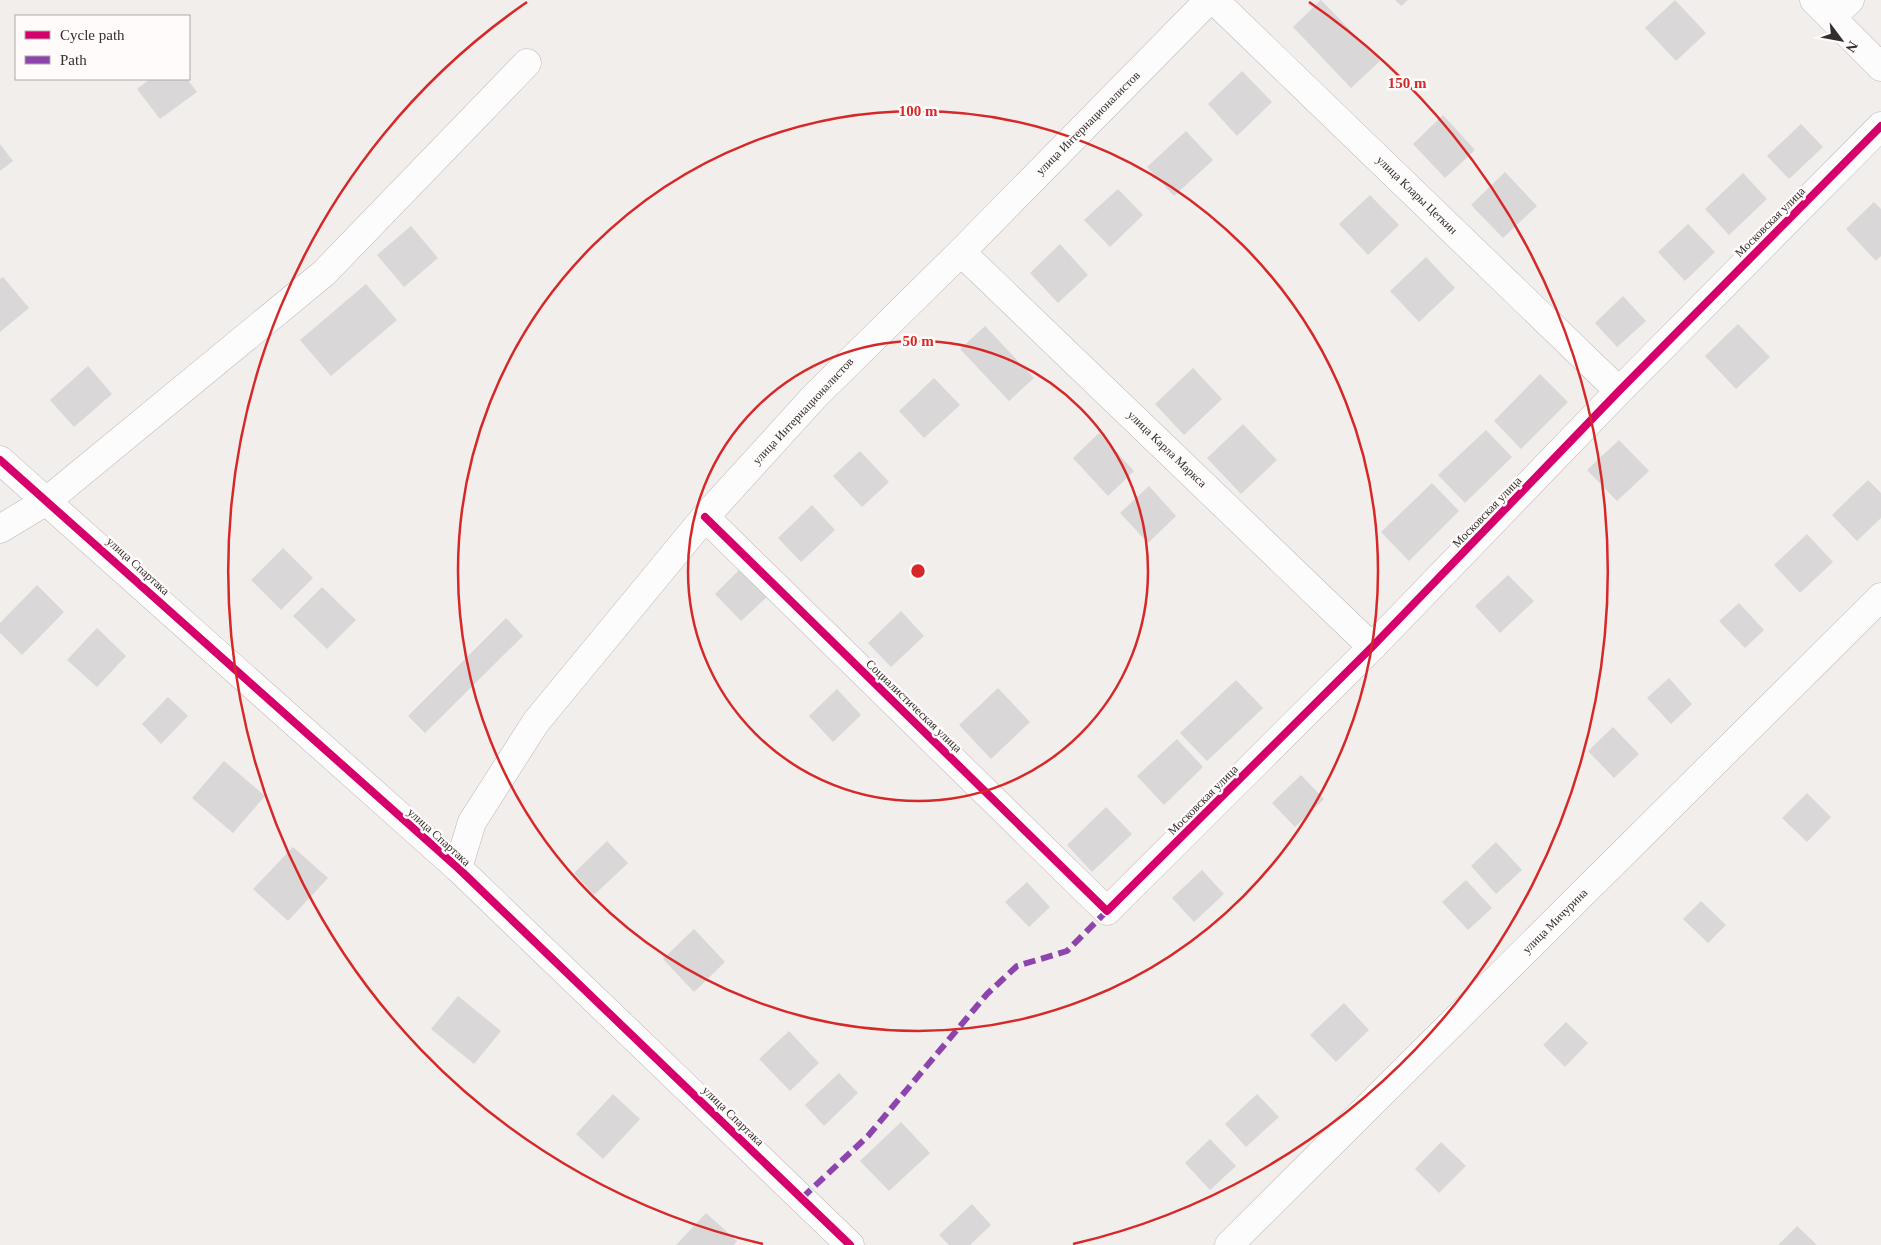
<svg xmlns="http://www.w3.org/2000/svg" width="1881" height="1245" font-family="Georgia,serif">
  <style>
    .building { fill: #dad7d8 }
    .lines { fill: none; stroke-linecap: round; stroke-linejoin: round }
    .minor-casing { stroke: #bcb8b7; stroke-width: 29 }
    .minor { stroke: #fdfcfc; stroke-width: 28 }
    .quiet { stroke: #8e44ad; stroke-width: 6; stroke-dasharray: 12 6; stroke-linecap: butt }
    .cycleway-casing { stroke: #fffbfa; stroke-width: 11 }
    .cycleway { stroke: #d6006c; stroke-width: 8 }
    .ring { fill: none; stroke: #d62828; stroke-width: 2.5 }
    .labels { text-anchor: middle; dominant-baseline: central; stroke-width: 5; stroke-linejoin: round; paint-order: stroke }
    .street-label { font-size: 12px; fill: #322e2d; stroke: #fffbfa }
    .centre { fill: #d62828; stroke: #fffbfa; stroke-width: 2.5 }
    .ring-label { font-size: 15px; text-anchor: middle; font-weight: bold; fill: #d62828; stroke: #fffbfa; stroke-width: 5; stroke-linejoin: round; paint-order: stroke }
  </style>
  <rect width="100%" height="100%" fill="#f2eeec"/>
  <!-- building -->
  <g class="building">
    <path d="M1321 0 1380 61 1351 88 1293 27Z"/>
    <path d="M1395 0H1408L1401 6Z"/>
    <path d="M1675 0 1706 33 1676 61 1645 28Z"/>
    <path d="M1242 71 1272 102 1237 136 1208 104Z"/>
    <path d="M150 79H187L197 92 160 119 137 89Z"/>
    <path d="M1443 115 1475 150 1445 178 1413 144Z"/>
    <path d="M1801 124 1823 147 1789 179 1767 156Z"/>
    <path d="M1186 131 1213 160 1174 196 1147 167Z"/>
    <path d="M0 144 13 161 0 171Z"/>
    <path d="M1505 172 1537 206 1503 238 1471 205Z"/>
    <path d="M1743 173 1767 199 1729 235 1705 209Z"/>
    <path d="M1118 189 1143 215 1110 247 1084 220Z"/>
    <path d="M1370 195 1399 225 1368 255 1339 224Z"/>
    <path d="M1874 202 1881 209V256L1876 261 1846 229Z"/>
    <path d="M1688 224 1715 252 1685 281 1658 252Z"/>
    <path d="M411 226 438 258 404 287 377 255Z"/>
    <path d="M1060 244 1088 275 1058 303 1030 273Z"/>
    <path d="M1426 257 1455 288 1419 322 1390 291Z"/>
    <path d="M3 277 29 308 0 332V279Z"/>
    <path d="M366 284 397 320 331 376 300 340Z"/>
    <path d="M1623 296 1646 321 1617 347 1595 323Z"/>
    <path d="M1738 324 1770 357 1736 389 1705 356Z"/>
    <path d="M985 326 1034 378 1009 401 960 349Z"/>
    <path d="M88 366 112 394 74 427 50 400Z"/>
    <path d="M1193 368 1222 399 1184 435 1155 404Z"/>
    <path d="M1540 374 1568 402 1521 449 1494 421Z"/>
    <path d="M934 378 960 405 924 438 899 411Z"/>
    <path d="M1243 424 1277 460 1241 494 1207 458Z"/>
    <path d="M1486 430 1512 457 1465 503 1438 475Z"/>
    <path d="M1099 433 1134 471 1108 496 1073 458Z"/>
    <path d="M1619 440 1649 471 1617 501 1587 470Z"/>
    <path d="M860 451 889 482 862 507 833 476Z"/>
    <path d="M1868 480 1881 493V518L1857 541 1832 515Z"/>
    <path d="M1432 483 1459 511 1409 561 1381 532Z"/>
    <path d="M1149 486 1176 516 1148 543 1120 513Z"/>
    <path d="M812 505 835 530 801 562 778 538Z"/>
    <path d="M1807 534 1833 562 1800 593 1774 565Z"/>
    <path d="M283 548 313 578 281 610 251 580Z"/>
    <path d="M742 567 769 595 741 621 715 594Z"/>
    <path d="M1508 575 1534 601 1500 633 1475 606Z"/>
    <path d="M37 585 64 612 22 655 0 633V623Z"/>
    <path d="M322 587 356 620 327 649 293 616Z"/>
    <path d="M1739 603 1764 630 1745 648 1719 621Z"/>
    <path d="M901 611 924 636 891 667 868 643Z"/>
    <path d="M506 618 523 636 425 733 408 716Z"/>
    <path d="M97 628 126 656 97 687 67 660Z"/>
    <path d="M1669 678 1692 704 1671 724 1647 698Z"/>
    <path d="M1236 680 1263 708 1207 761 1180 733Z"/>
    <path d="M998 688 1030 722 991 759 959 725Z"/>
    <path d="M837 689 861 715 833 742 809 716Z"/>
    <path d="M168 697 188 716 161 744 142 724Z"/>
    <path d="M1613 727 1639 754 1614 778 1588 751Z"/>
    <path d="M1177 739 1203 767 1164 805 1137 776Z"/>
    <path d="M224 761 265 796 233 833 192 798Z"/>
    <path d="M1301 775 1324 799 1295 827 1272 803Z"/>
    <path d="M1807 793 1831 817 1807 842 1782 818Z"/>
    <path d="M1106 807 1132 834 1092 872 1067 845Z"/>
    <path d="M607 841 628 863 594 895 574 873Z"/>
    <path d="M1496 842 1522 870 1496 894 1471 866Z"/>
    <path d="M293 847 328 878 288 921 253 889Z"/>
    <path d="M1202 870 1224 894 1194 922 1172 898Z"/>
    <path d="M1466 880 1492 908 1468 930 1442 902Z"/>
    <path d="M1027 882 1050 907 1029 927 1005 902Z"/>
    <path d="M1701 901 1726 925 1708 943 1683 919Z"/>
    <path d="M694 929 725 962 694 992 663 959Z"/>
    <path d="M458 996 501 1031 474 1064 431 1029Z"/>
    <path d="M1344 1003 1369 1030 1336 1062 1310 1035Z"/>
    <path d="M1566 1022 1588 1043 1565 1067 1543 1045Z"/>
    <path d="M789 1031 819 1063 790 1091 759 1059Z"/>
    <path d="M839 1073 858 1093 824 1126 805 1105Z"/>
    <path d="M613 1094 640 1119 603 1159 576 1134Z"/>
    <path d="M1257 1094 1279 1117 1246 1147 1225 1124Z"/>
    <path d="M901 1122 930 1153 889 1191 860 1161Z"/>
    <path d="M1210 1139 1236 1166 1210 1190 1185 1163Z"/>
    <path d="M1441 1142 1466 1166 1439 1193 1415 1169Z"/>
    <path d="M972 1204 991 1225 970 1245H949L939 1235Z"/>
    <path d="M706 1213 737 1241 734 1245H676Z"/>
    <path d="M1797 1226 1817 1245H1778Z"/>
  </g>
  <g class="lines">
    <defs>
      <g id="minor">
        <path d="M1214 0 1619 391"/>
        <path d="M1814 0 1881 67"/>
        <path d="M1831 17 1850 0"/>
        <path d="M961 252 1372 647"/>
        <path d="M0 460 458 868 850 1245"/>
        <path d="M705 517 1107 911 1372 647 1619 391 1881 126"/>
        <path d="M0 529 48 500 324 273 527 63"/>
        <path d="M458 868 472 822 536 722 705 517 814 397 961 252 1209 0"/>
        <path d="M1229 1245 1881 597"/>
      </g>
    </defs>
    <!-- minor casing -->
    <use href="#minor" class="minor-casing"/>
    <!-- minor -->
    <use href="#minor" class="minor"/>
    <!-- quiet -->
    <path class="quiet" d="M802 1198 868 1136 987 994 1017 966 1067 951 1107 911"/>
    <defs>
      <g id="cycleway">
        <path d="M0 460 458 868 850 1245"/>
        <path d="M705 517 1107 911 1372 647 1619 391 1881 126"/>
      </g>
    </defs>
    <!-- cycleway casing -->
    <use href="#cycleway" class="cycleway-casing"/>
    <!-- cycleway -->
    <use href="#cycleway" class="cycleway"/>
  </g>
  <!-- distance rings -->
  <g class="ring">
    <circle cx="918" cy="571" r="230"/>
    <circle cx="918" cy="571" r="460"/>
    <path d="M763 1244A691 691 0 0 1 527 2M1309 2A691 691 0 0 1 1073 1244"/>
  </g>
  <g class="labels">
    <!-- street labels -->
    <g class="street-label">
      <text transform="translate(1088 123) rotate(-45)">улица Интернационалистов</text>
      <text transform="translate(1417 195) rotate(44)">улица Клары Цеткин</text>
      <text transform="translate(1770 222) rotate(-45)">Московская улица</text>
      <text transform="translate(803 411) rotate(-47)">улица Интернационалистов</text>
      <text transform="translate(1167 449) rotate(44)">улица Карла Маркса</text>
      <text transform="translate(1487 512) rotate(-46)">Московская улица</text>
      <text transform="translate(138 566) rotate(42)">улица Спартака</text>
      <text transform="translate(914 706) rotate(44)">Социалистическая улица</text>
      <text transform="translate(1203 800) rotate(-45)">Московская улица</text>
      <text transform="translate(439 837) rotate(42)">улица Спартака</text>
      <text transform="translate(1555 921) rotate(-45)">улица Мичурина</text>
      <text transform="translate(733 1116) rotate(44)">улица Спартака</text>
    </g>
  </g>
  <circle cx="918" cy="571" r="8" class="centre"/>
  <g class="ring-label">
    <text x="1407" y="88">150 m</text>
    <text x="918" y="116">100 m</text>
    <text x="918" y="346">50 m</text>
  </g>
  <!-- legend -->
  <rect x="15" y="15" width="175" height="65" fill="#fffbfa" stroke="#ada9a8"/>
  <rect x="25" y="31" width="25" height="8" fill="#d6006c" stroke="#ada9a8"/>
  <text x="60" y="40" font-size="15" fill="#322e2d">Cycle path</text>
  <rect x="25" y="56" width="25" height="8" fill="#8e44ad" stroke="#ada9a8"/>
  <text x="60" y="65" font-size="15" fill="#322e2d">Path</text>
  <!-- north arrow -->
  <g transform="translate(1841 40) rotate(122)" stroke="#fffbfa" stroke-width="4" paint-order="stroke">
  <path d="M0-4L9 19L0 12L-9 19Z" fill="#322e2d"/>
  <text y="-8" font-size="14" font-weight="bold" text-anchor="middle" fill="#322e2d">N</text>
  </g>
</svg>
